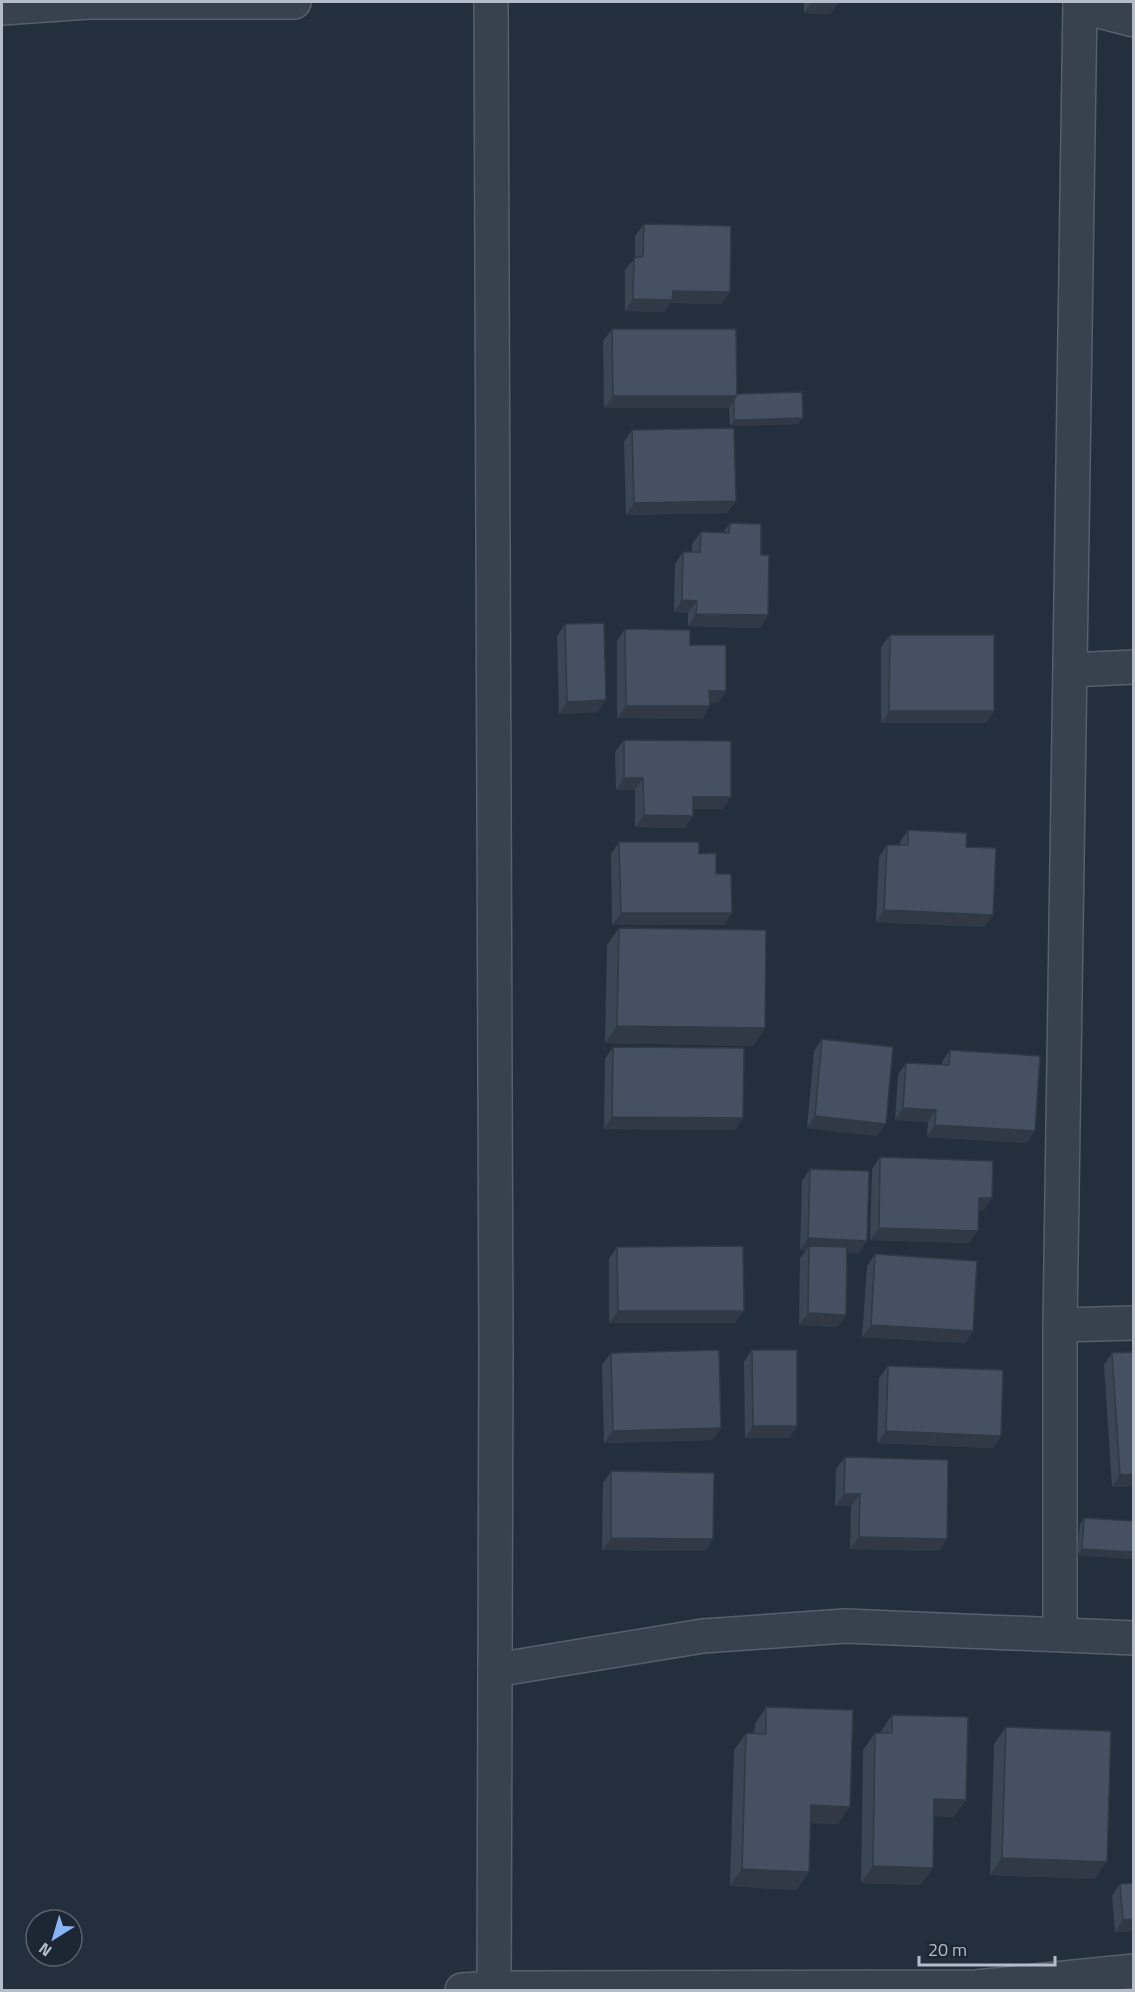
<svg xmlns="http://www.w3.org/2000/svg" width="1135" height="1992" font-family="'Titillium Web',sans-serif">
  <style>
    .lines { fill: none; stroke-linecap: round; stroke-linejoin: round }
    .minor-casing { stroke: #565f6c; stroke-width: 36 }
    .minor { stroke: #38414e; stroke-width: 33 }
    .wall { fill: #3b4654 }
    .shaded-wall { fill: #303945 }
    .building { fill: #455162; stroke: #303945; stroke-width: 1.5 }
  </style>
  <rect width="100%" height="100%" fill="#242f3e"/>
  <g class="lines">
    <defs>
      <g id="minor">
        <path d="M491 2 496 1348 494 1990"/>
        <path d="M1080 6 1134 20"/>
        <path d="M2 8 89 2H294"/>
        <path d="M1070 670 1134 667"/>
        <path d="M1060 1325 1134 1323"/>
        <path d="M1060 1633V1325L1080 2"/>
        <path d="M495 1670 703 1636 845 1626 1134 1638"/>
        <path d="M462 1990 494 1988 976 1987 1134 1971"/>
      </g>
    </defs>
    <!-- minor casing -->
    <use href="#minor" class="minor-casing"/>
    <!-- minor -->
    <use href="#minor" class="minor"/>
  </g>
  <!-- wall -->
  <g class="wall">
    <path d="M804 2H839L830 14 804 13Z"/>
    <path d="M644 224 722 304 670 303 664 312 625 311V270L635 258V236Z"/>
    <path d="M612 329 737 394 798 424 730 426 729 407V408H604L603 341Z"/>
    <path d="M632 430 727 513 626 515 624 442Z"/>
    <path d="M730 523 761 555 768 615 760 628 688 626V613L674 612 675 564 683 552H692V544L701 532 723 533Z"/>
    <path d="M565 624 598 712 559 714 557 636Z"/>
    <path d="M625 629 726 691 718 703H710L702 719 617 718V641Z"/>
    <path d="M890 635 994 711 986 723H881V647Z"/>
    <path d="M624 740 723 809H693V816L685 828 635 827V790H616L615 752Z"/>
    <path d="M908 830 966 847 993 915 984 927 876 922 879 857 887 845H900V842Z"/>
    <path d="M619 842 699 854 732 913 724 925H612L611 854Z"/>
    <path d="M619 928 765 1028 753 1046 605 1043 607 945Z"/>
    <path d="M822 1039 877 1136 807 1128 814 1051Z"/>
    <path d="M613 1047 743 1118 735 1130 604 1129 605 1059Z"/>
    <path d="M950 1050 1027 1143 927 1137 928 1122 895 1120 898 1075 906 1063 942 1065V1062Z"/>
    <path d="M880 1157 984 1210H979L969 1243 870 1240 872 1169Z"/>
    <path d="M810 1169 859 1253 847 1252 846 1315 837 1327 799 1325 800 1258 806 1250H800L802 1181Z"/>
    <path d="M617 1247 735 1323H609V1259Z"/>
    <path d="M875 1254 973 1331 965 1343 862 1337 867 1266Z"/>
    <path d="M752 1350 797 1426 789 1438H745L744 1362Z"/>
    <path d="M1134 1352V1486L1112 1487 1104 1365 1112 1353Z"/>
    <path d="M611 1353 721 1428 712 1440 604 1443 602 1365Z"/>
    <path d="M888 1366 1001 1436 993 1448 877 1443 879 1378Z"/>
    <path d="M845 1457 947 1539 939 1551 850 1549 851 1506H835L836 1469Z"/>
    <path d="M611 1471 713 1539 705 1551 602 1550 603 1483Z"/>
    <path d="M1084 1518 1134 1521V1556L1132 1559 1077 1555 1080 1524Z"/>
    <path d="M766 1707 838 1824 811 1823 797 1890 730 1886 734 1750 746 1733 754 1734 755 1724Z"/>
    <path d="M892 1715 954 1817 934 1816 921 1885 861 1883 863 1750 875 1733H880Z"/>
    <path d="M1006 1727 1095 1879 990 1875 994 1744Z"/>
    <path d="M1120 1884 1134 1931 1115 1932 1112 1896Z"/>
  </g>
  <!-- shaded-wall -->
  <g class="shaded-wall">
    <path d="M812 2H839L830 14 804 13Z"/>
    <path d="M673 291 730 292 722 304 670 303 664 312 625 311 633 299Z"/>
    <path d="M613 396H737L729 408H604Z"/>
    <path d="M803 418 798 424 730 426 734 420Z"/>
    <path d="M736 501 727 513 626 515 634 503Z"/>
    <path d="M682 600 697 601 688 613 674 612Z"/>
    <path d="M696 614 768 615 760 628 688 626Z"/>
    <path d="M709 691H726L718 703H701Z"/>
    <path d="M606 700 598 712 559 714 567 702Z"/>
    <path d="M626 706H710L702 719 617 718Z"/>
    <path d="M889 711H994L986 723H881Z"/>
    <path d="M624 778H643L635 790H616Z"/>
    <path d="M693 797H731L723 809H685Z"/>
    <path d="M644 815 693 816 685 828 635 827Z"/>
    <path d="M884 910 993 915 984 927 876 922Z"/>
    <path d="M621 913H732L724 925H612Z"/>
    <path d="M617 1026 765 1028 753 1046 605 1043Z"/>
    <path d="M903 1108 936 1110 928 1122 895 1120Z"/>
    <path d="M815 1116 886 1124 877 1136 807 1128Z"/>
    <path d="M612 1117 743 1118 735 1130 604 1129Z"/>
    <path d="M935 1125 1035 1131 1027 1143 927 1137Z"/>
    <path d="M979 1198H992L984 1210H971Z"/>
    <path d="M879 1228 978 1231 969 1243 870 1240Z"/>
    <path d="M808 1238 867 1241 859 1253 809 1250V1246L806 1250H800Z"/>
    <path d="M618 1311H744L735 1323H609Z"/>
    <path d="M808 1313 846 1315 837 1327 799 1325Z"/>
    <path d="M871 1325 973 1331 965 1343 862 1337Z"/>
    <path d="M753 1426H797L789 1438H745Z"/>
    <path d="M721 1428 712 1440 604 1443 613 1431Z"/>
    <path d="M886 1431 1001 1436 993 1448 877 1443Z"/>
    <path d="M1134 1474V1486L1112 1487 1120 1475Z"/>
    <path d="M844 1494H860L851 1506H835Z"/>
    <path d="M859 1537 947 1539 939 1551 850 1549Z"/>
    <path d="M611 1538 713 1539 705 1551 602 1550Z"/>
    <path d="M1082 1549 1134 1552V1556L1132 1559 1077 1555Z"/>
    <path d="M934 1799 966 1800 954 1817 922 1816Z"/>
    <path d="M811 1805 850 1807 838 1824 799 1822Z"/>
    <path d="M1002 1858 1107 1862 1095 1879 990 1875Z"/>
    <path d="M873 1866 933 1868 921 1885 861 1883Z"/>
    <path d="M742 1869 809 1872 797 1890 730 1886Z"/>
    <path d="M1134 1919V1931L1115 1932 1123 1920Z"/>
  </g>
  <!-- building -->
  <g class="building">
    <path d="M644 224 731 226 730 292 673 291 672 300 633 299 634 258 643 256Z"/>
    <path d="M612 329H736L737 396H613Z"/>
    <path d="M802 392 803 418 734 420V400L737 394Z"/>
    <path d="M734 428 736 501 634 503 632 430Z"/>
    <path d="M730 523 761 524V555H769L768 615 696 614 697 601 682 600 683 552H700L701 532 729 533Z"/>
    <path d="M604 623 606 700 567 702 565 624Z"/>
    <path d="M625 629 690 630V645H726V691H709L710 706H626Z"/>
    <path d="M890 635H994V711H889Z"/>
    <path d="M624 740 731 741V797H693V816L644 815 643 778H624Z"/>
    <path d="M908 830 967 833 966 847 996 848 993 915 884 910 887 845H908Z"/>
    <path d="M619 842H699V854L716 853V874H731L732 913H621Z"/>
    <path d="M619 928 766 930 765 1028 617 1026Z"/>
    <path d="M822 1039 893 1047 886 1124 815 1116Z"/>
    <path d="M613 1047 744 1048 743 1118 612 1117Z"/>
    <path d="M950 1050 1040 1056 1035 1131 935 1125 936 1110 903 1108 906 1063 949 1065Z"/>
    <path d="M880 1157 993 1161 992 1198H979L978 1231 879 1228Z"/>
    <path d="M810 1169 869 1171 867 1241 808 1238Z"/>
    <path d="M743 1246 744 1311H618L617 1247Z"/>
    <path d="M809 1246 847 1247 846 1315 808 1313Z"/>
    <path d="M875 1254 977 1261 973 1331 871 1325Z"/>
    <path d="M719 1350 721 1428 613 1431 611 1353Z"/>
    <path d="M752 1350H797V1426H753Z"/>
    <path d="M1134 1352V1474L1120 1475 1112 1353Z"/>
    <path d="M888 1366 1003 1370 1001 1436 886 1431Z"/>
    <path d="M845 1457 948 1460 947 1539 859 1537 860 1494H844Z"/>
    <path d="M611 1471 714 1473 713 1539 611 1538Z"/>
    <path d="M1084 1518 1134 1521V1552L1082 1549Z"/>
    <path d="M766 1707 853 1710 850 1807 811 1805 809 1872 742 1869 746 1733 766 1734Z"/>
    <path d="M892 1715 968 1717 966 1800 934 1799 933 1868 873 1866 875 1733H892Z"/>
    <path d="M1006 1727 1111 1731 1107 1862 1002 1858Z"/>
    <path d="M1134 1883V1919L1123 1920 1120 1884Z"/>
  </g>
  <!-- border -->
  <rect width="1135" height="1992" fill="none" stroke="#b4bcc9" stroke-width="6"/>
  <!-- north arrow -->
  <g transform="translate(54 1938) rotate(217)"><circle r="28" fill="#1d2633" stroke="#59626f" stroke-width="1.5"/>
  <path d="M0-4.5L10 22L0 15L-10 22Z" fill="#8ab4f8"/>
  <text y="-9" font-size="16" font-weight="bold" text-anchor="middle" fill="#b4bcc9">N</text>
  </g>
  <!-- scale -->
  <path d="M919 1956v9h136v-9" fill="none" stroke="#b4bcc9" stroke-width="3"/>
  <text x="928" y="1956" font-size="18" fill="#b4bcc9" stroke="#1d2633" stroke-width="4.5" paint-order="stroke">20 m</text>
</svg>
